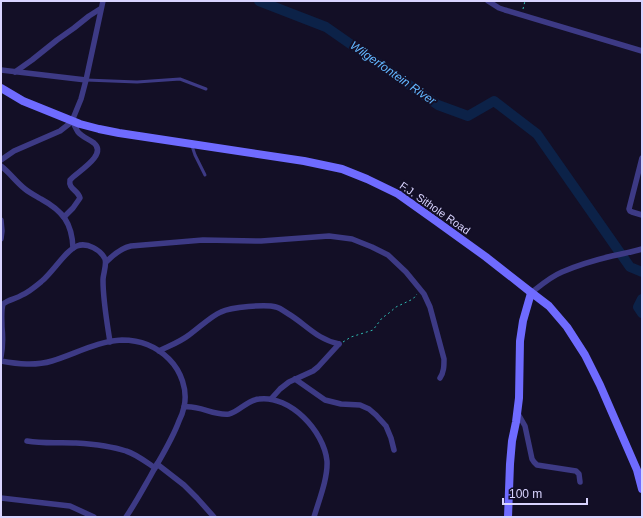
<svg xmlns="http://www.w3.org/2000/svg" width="643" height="518" font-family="Arial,sans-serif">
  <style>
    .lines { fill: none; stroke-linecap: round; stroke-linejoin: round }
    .river { stroke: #0c2248; stroke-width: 10 }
    .path { stroke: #2fb8b0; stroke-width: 1; stroke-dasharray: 2 3; stroke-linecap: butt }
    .lane { stroke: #3d3a85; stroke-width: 3 }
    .street { stroke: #3d3a85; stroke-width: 5.5 }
    .secondary { stroke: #6f6bff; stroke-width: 8 }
    .labels { text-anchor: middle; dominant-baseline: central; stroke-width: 4; stroke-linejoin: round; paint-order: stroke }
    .street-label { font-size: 11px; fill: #d9d4ff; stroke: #130f26 }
    .water-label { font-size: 12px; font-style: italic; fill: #62b6ff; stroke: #130f26 }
  </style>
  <rect width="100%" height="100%" fill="#130f26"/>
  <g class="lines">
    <!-- river -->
    <g class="river">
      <path d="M259 1 326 27 438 105 468 116 494 101 537 134 630 267 642 272"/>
      <path d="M642 299 638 307 642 313"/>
    </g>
    <!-- path -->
    <g class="path">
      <path d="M523 9 525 1"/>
      <path d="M343 342 351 337 373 330 382 318 389 313 396 307 413 299 417 294"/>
    </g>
    <!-- lane -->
    <g class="lane">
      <path d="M86 80 137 82 180 79 206 89"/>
      <path d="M192 146 195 155 205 175"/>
    </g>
    <!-- street -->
    <g class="street">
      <path d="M488 1 499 8 505 10 642 51"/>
      <path d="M1 70 86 80"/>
      <path d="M15 72 32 60 57 40 74 28 89 16 100 9"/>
      <path d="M642 158 629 209 630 211 632 212 642 215"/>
      <path d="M1 160 14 151 60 131 69 124 72 121 81 99 86 80 103 1"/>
      <path d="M1 166C10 173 16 182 25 189 30 193 36 196 41 199 63 211 72 223 73 248"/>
      <path d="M64 217 73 208 80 198C78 190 68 189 70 180 77 172 108 155 94 143 89 139 82 137 78 132 76 129 74 124 72 121"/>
      <path d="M1 220 2 231 1 239"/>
      <path d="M106 262C113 255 121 248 131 246L203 240 261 241 329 236 352 239 372 247 388 255 406 272 424 294 430 307 444 359C444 366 444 372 440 378"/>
      <path d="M531 293C541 285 550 277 562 272 578 265 595 260 612 256 622 254 632 252 642 249"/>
      <path d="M159 351C169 346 180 342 189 335 199 328 211 316 221 312 231 307 266 304 276 307 280 308 284 311 287 313 306 324 316 339 339 344"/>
      <path d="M1 357C3 347 3 337 2 327 2 320 1 311 3 304 9 299 16 299 22 295 29 292 36 286 42 281 53 272 66 250 77 246 87 242 101 250 105 259 107 265 103 274 103 280 103 301 107 322 110 342"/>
      <path d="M1 361C18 364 35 366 52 361 75 354 98 341 122 340 140 340 157 347 169 359 181 371 188 390 184 407 183 412 181 417 179 421 172 440 161 457 151 475 143 489 135 504 126 517"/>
      <path d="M295 379 325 400 341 404 360 405 369 409 376 415 386 426 391 438 394 450"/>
      <path d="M271 399 280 389 289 382 313 371 318 367 339 344"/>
      <path d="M184 407C200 405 214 416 229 414 239 412 247 400 259 399 290 395 324 431 327 461 328 478 319 500 314 517"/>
      <path d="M517 412 525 426 532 459 534 462 537 465 576 471 579 474 580 482"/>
      <path d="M27 441C44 444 60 442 76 443 92 444 111 446 126 451 136 454 146 462 155 468"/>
      <path d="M157 464 184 485 197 498 214 517"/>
      <path d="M1 498 70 506 94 517"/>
    </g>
    <!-- secondary -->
    <g class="secondary">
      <path d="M1 88 23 101 80 124 99 129 119 133 304 161 342 169 367 179 398 194 436 221 486 257 528 290 549 306 567 327 585 355 600 385 637 470 642 489"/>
      <path d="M508 517 510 464 512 441 516 422 519 398 520 341 523 321 531 293"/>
    </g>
  </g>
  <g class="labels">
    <!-- street labels -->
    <g class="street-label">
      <text transform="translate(435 208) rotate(35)">F.J. Sithole Road</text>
    </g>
    <!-- water labels -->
    <g class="water-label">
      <text transform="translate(393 73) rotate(35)">Wilgerfontein River</text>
    </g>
  </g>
  <!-- border -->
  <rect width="643" height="518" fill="none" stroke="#d9d4ff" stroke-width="4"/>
  <!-- scale -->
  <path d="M503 498v6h84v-6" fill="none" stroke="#d9d4ff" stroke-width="2"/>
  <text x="509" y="498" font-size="12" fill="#d9d4ff" stroke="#130f26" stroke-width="3" paint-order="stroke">100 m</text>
</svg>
